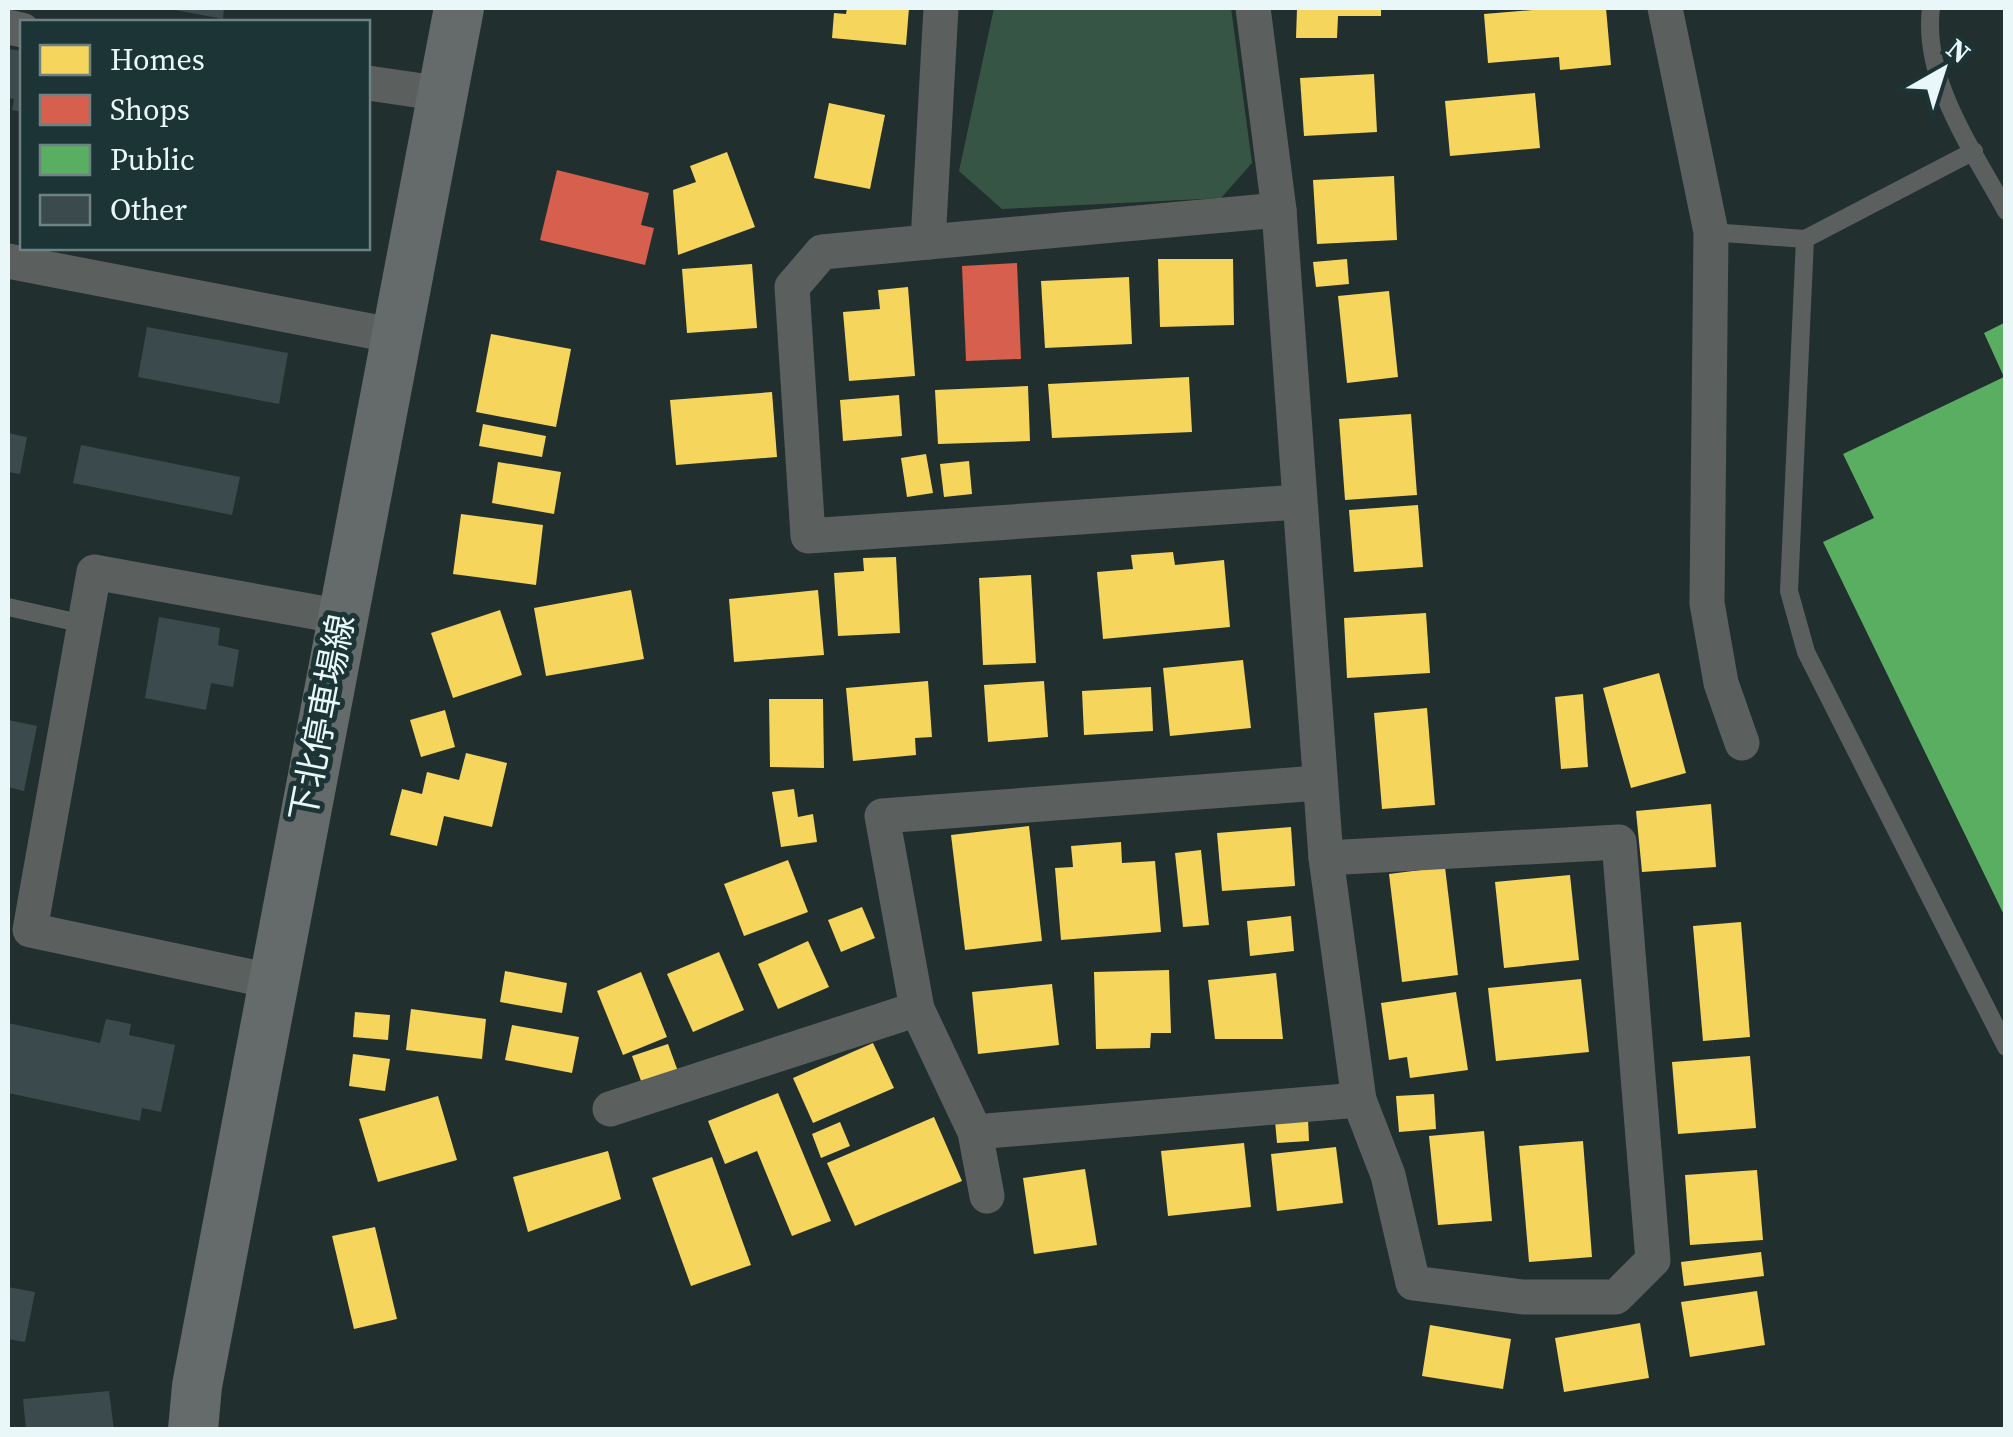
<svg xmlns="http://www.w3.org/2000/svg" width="2013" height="1437" font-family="'Source Serif 4','Noto Sans JP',serif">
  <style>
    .green { fill: #375544 }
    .homes { fill: #f6d55c }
    .shops { fill: #d6604d }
    .public { fill: #5aae61 }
    .building { fill: #3b4a4c }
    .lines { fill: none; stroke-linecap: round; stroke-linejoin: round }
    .lane { stroke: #5b605f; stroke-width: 18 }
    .street { stroke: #5b605f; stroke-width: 35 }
    .secondary { stroke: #656b6a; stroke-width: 50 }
    .labels { text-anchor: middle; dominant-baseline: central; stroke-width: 10; stroke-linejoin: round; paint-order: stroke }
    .street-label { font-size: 35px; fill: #e9f7f8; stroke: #1c3435 }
  </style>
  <rect width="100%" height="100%" fill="#222f2f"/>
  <!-- green -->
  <path class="green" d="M994 8H1231L1252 163 1221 198 1002 209 959 171Z"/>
  <!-- homes -->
  <g class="homes">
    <path d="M847 8H909L906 45 832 38 834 13 846 14Z"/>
    <path d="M1297 8H1381V16H1338L1337 38H1296Z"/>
    <path d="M1557 8H1606L1611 65 1560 70 1559 57 1488 63 1484 14Z"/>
    <path d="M1374 74 1377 132 1304 136 1300 78Z"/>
    <path d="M1535 93 1540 148 1450 156 1445 101Z"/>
    <path d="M829 103 885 115 870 189 814 178Z"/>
    <path d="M727 152 755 227 678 255 673 190 696 182 690 166Z"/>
    <path d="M1394 176 1397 240 1317 244 1313 180Z"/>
    <path d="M1158 259H1233L1234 325 1160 327Z"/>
    <path d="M1347 259 1349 284 1316 287 1313 262Z"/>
    <path d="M752 264 757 328 687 333 682 269Z"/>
    <path d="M1129 277 1132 344 1045 348 1041 281Z"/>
    <path d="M908 287 915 376 849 381 843 312 880 309 878 290Z"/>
    <path d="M1389 291 1398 377 1347 383 1338 296Z"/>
    <path d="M491 334 571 349 556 427 476 412Z"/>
    <path d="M1189 377 1192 432 1052 438 1048 384Z"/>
    <path d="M1028 386 1030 441 938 444 935 390Z"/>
    <path d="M772 392 777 457 676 465 670 400Z"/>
    <path d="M899 395 902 436 843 441 840 400Z"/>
    <path d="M1411 414 1417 495 1345 500 1339 419Z"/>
    <path d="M483 424 546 436 542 457 479 446Z"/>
    <path d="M926 454 933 493 907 497 901 458Z"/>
    <path d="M969 461 972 494 944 497 940 464Z"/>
    <path d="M498 462 561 472 554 514 492 503Z"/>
    <path d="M1418 505 1423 567 1354 572 1349 510Z"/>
    <path d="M461 514 543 525 536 585 453 574Z"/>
    <path d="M1173 552 1175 565 1224 560 1230 627 1103 639 1097 572 1133 569 1131 555Z"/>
    <path d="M896 557 900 633 838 636 834 573 864 571 863 558Z"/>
    <path d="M1031 575 1036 663 983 665 979 578Z"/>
    <path d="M631 590 644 659 546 676 534 608Z"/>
    <path d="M818 590 824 655 734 662 729 599Z"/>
    <path d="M500 610 522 675 453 698 431 633Z"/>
    <path d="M1426 613 1430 673 1347 678 1344 618Z"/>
    <path d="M1243 660 1251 728 1170 736 1163 668Z"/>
    <path d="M1659 673 1686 773 1631 788 1603 688Z"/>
    <path d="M928 681 932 737 915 738 916 755 853 761 846 688Z"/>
    <path d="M1044 681 1048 737 988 742 984 685Z"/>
    <path d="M1151 687 1153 731 1084 735 1082 691Z"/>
    <path d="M1583 694 1588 767 1561 769 1555 697Z"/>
    <path d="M769 699H823L824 768 770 767Z"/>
    <path d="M1427 708 1435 805 1382 809 1374 713Z"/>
    <path d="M445 710 455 747 421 757 410 720Z"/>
    <path d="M466 753 507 763 492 827 444 816 437 846 390 835 402 789 422 794 427 772 459 780Z"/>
    <path d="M794 789 798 817 813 814 817 842 781 847 772 792Z"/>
    <path d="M1711 804 1716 867 1642 872 1636 811Z"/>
    <path d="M1029 826 1042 941 965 950 951 835Z"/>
    <path d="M1291 827 1295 886 1222 891 1217 833Z"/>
    <path d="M1121 842 1122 863 1155 861 1161 932 1061 940 1055 868 1073 867 1071 846Z"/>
    <path d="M1201 850 1209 925 1183 927 1175 853Z"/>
    <path d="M788 860 808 912 744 936 724 884Z"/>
    <path d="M1445 867 1458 975 1402 982 1389 874Z"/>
    <path d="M1570 875 1579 960 1504 968 1495 882Z"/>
    <path d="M862 907 875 938 841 952 828 920Z"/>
    <path d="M1291 916 1294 951 1250 956 1247 921Z"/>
    <path d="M1741 922 1750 1037 1703 1041 1693 926Z"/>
    <path d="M808 941 829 987 778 1009 758 964Z"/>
    <path d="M719 952 744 1010 693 1032 667 974Z"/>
    <path d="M1169 970 1171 1033H1151L1150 1048 1096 1049 1094 972Z"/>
    <path d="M505 971 567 983 562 1013 500 1002Z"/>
    <path d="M641 972 667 1037 623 1055 597 991Z"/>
    <path d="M1276 973 1283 1039H1215L1208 980Z"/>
    <path d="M1581 979 1589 1052 1496 1061 1488 988Z"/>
    <path d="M1052 984 1059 1045 978 1054 972 992Z"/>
    <path d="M1456 992 1468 1070 1410 1078 1407 1057 1389 1060 1381 1003Z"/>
    <path d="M411 1009 486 1019 482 1059 406 1050Z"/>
    <path d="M355 1012 390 1015 388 1040 353 1037Z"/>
    <path d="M512 1025 579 1037 572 1073 505 1060Z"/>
    <path d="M873 1043 894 1088 813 1123 793 1078Z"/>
    <path d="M668 1044 680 1077 644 1089 632 1056Z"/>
    <path d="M353 1054 390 1059 385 1091 349 1086Z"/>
    <path d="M1750 1056 1756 1128 1678 1134 1672 1062Z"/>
    <path d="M778 1093 831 1221 792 1236 757 1151 725 1164 708 1121Z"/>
    <path d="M1434 1094 1436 1129 1399 1132 1396 1096Z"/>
    <path d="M438 1096 457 1160 378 1182 359 1119Z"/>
    <path d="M934 1117 962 1181 855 1226 827 1163Z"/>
    <path d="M1308 1119 1309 1141 1277 1143 1275 1121Z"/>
    <path d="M840 1122 850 1146 821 1158 812 1134Z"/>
    <path d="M1484 1131 1492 1221 1438 1225 1429 1136Z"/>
    <path d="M1583 1141 1592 1257 1529 1262 1519 1146Z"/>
    <path d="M1244 1143 1251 1207 1168 1216 1161 1151Z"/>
    <path d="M1336 1147 1343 1203 1277 1211 1271 1154Z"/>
    <path d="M608 1151 621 1199 528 1232 513 1177Z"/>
    <path d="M712 1157 751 1265 691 1286 652 1178Z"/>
    <path d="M1085 1169 1097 1245 1034 1254 1023 1178Z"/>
    <path d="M1757 1170 1763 1240 1690 1245 1685 1175Z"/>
    <path d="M375 1227 397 1319 354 1329 332 1236Z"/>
    <path d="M1761 1252 1764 1276 1684 1286 1681 1262Z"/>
    <path d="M1757 1291 1765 1345 1690 1357 1681 1302Z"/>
    <path d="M1640 1323 1649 1378 1564 1392 1555 1338Z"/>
    <path d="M1430 1325 1511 1339 1503 1389 1422 1376Z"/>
  </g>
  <!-- shops -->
  <g class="shops">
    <path d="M557 170 649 193 641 225 654 228 645 265 540 240Z"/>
    <path d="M1017 263 1021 359 966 361 962 266Z"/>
  </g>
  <!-- public -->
  <path class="public" d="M2006 322V919L1823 542 1874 518 1843 454 2004 377 1984 333Z"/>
  <!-- building -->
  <g class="building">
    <path d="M165 8H224L223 19Z"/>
    <path d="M8 49 22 51V112L12 110 14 99 8 98Z"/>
    <path d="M147 327 288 353 279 404 138 377Z"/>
    <path d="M8 433 27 437 20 474 8 472Z"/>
    <path d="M81 445 240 477 232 515 73 483Z"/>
    <path d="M159 617 220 628 218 645 239 650 233 687 211 683 206 710 145 698Z"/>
    <path d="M8 720 37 726 24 791 8 787Z"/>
    <path d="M106 1019 131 1024 129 1035 175 1045 161 1112 142 1108 140 1121 8 1093V1023L100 1043Z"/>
    <path d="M8 1287 35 1292 25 1342 8 1339Z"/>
    <path d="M109 1391 114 1430H26L23 1399Z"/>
  </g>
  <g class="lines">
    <!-- lane -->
    <g class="lane">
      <path d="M1931 8C1922 80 1973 150 2006 211"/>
      <path d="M1711 232 1805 239 1974 151"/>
      <path d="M1805 239 1789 591 1806 652 2006 1047"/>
      <path d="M8 607 84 624"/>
    </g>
    <!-- street -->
    <g class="street">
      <path d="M941 8 928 242 822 252 792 287 808 536 1298 502"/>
      <path d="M1253 8 1279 210 1326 858"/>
      <path d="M1665 8 1711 232 1707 603 1721 683 1742 743"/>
      <path d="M8 27 22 30"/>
      <path d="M368 83 443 94"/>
      <path d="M928 242 1279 210"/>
      <path d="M8 261 396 336"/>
      <path d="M1619 842 1653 1260 1616 1297H1523L1413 1283 1388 1175 1359 1100 1326 858Z"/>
      <path d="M271 981 30 930 94 572 342 617"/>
      <path d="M610 1109 917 1009"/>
      <path d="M975 1132 1359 1100"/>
      <path d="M987 1196 975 1132 917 1009 882 816 1318 783"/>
    </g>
    <!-- secondary -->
    <path class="secondary" d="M193 1430 197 1386 459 8"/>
  </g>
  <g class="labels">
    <!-- street labels -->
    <g class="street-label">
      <text transform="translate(322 718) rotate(-79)">下北停車場線</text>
    </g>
  </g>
  <!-- border -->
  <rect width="2013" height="1437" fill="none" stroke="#e9f7f8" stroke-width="20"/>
  <!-- legend -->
  <rect x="20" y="20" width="350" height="230" fill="#1c3435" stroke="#6e8283" stroke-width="2.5"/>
  <rect x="40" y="45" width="50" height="30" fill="#f6d55c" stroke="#6e8283" stroke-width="2.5"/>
  <text x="110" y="70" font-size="30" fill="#e9f7f8">Homes</text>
  <rect x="40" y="95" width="50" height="30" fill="#d6604d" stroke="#6e8283" stroke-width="2.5"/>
  <text x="110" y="120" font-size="30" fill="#e9f7f8">Shops</text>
  <rect x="40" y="145" width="50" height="30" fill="#5aae61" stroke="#6e8283" stroke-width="2.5"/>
  <text x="110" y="170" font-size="30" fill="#e9f7f8">Public</text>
  <rect x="40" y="195" width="50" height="30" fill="#3b4a4c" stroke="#6e8283" stroke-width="2.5"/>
  <text x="110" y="220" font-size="30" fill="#e9f7f8">Other</text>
  <!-- north arrow -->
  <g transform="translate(1943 70) rotate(39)" stroke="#1c3435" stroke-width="8" paint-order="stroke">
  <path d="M0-8L18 38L0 25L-18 38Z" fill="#e9f7f8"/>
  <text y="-15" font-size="28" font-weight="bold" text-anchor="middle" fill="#e9f7f8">N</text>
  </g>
</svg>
